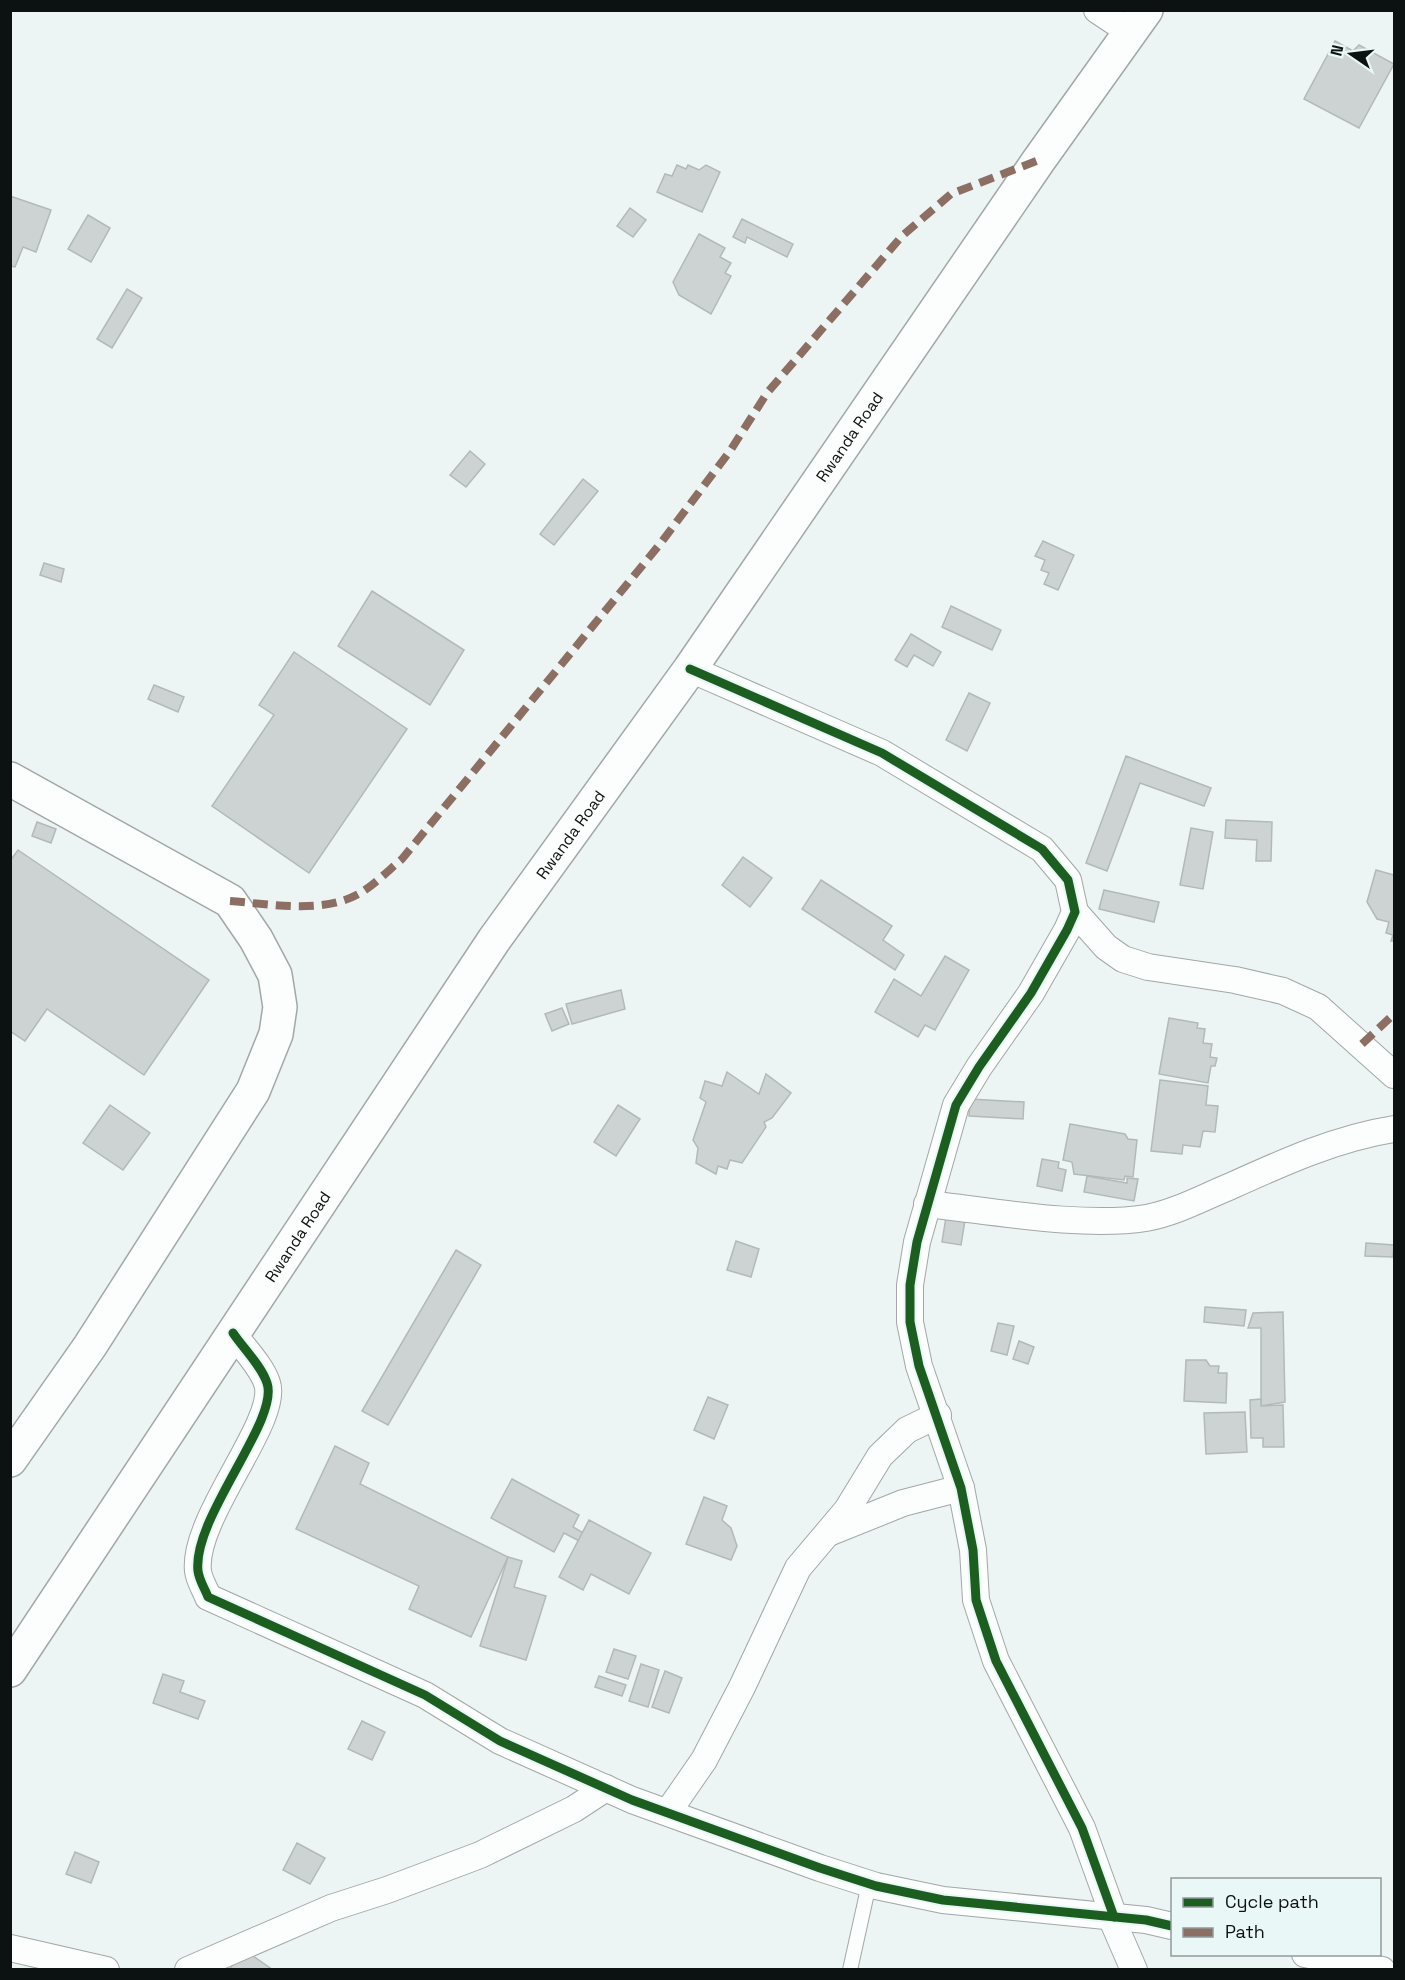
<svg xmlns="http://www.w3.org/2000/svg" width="1405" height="1980" font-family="'Space Grotesk',sans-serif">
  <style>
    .building { fill: #cdd2d2; stroke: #b3b9b9; stroke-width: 1.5 }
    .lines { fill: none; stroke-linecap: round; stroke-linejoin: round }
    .service-casing { stroke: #a2a7a7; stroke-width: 16 }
    .minor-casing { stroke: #a2a7a7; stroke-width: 28 }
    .tertiary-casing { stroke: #a2a7a7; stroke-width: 36 }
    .trunk-casing { stroke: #a2a7a7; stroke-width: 36 }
    .service { stroke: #fcfdfd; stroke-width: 14 }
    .minor { stroke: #fcfdfd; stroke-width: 26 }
    .tertiary { stroke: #fcfdfd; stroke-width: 33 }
    .trunk { stroke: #fcfdfd; stroke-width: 33 }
    .quiet { stroke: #8d6e63; stroke-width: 8; stroke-dasharray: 15 8; stroke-linecap: butt }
    .cycleway-casing { stroke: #eaf7f7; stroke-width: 13 }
    .cycleway { stroke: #1b5e20; stroke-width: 9 }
    .labels { text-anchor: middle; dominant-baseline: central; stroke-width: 5; stroke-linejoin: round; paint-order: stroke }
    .street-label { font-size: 16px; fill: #0c1111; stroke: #eaf7f7 }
  </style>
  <rect width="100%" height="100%" fill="#edf4f4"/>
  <!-- building -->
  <g class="building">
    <path d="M1335 41 1353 51 1359 45 1394 64 1359 128 1304 99Z"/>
    <path d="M677 165 686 169 688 165 699 170 706 165 720 172 702 212 657 192 665 174 672 176Z"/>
    <path d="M10 196 51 210 36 252 23 247 15 267 10 266Z"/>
    <path d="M630 208 646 220 633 237 617 226Z"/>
    <path d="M88 215 110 228 91 262 68 249Z"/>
    <path d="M742 219 793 244 787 257 747 237 745 243 733 237Z"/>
    <path d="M699 234 725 248 720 257 731 263 725 273 731 276 711 314 679 295 673 282Z"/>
    <path d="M127 289 142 298 112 348 97 339Z"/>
    <path d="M470 451 485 464 466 487 450 475Z"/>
    <path d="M583 479 598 491 554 545 540 534Z"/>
    <path d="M1043 541 1074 555 1058 590 1044 584 1049 573 1041 570 1045 560 1035 556Z"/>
    <path d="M44 563 64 569 61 582 40 575Z"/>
    <path d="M372 591 464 650 430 705 338 646Z"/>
    <path d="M951 606 1001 630 992 650 942 627Z"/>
    <path d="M911 634 941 652 933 666 914 655 907 667 895 660Z"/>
    <path d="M294 652 407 729 309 873 212 806 274 715 259 705Z"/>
    <path d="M154 685 184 697 178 712 148 699Z"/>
    <path d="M969 693 990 703 967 751 946 740Z"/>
    <path d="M1126 756 1211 788 1204 806 1140 783 1107 871 1086 863Z"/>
    <path d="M1226 820 1272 822 1271 861H1256L1257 840 1225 838Z"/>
    <path d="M37 822 56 829 51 843 32 836Z"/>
    <path d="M1191 828 1213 832 1203 889 1180 885Z"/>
    <path d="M18 850 209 980 144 1075 47 1009 25 1041 10 1031V861Z"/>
    <path d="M743 857 772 878 750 907 722 885Z"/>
    <path d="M1376 870 1394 875V941H1391L1393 935 1386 933 1389 922 1377 919 1367 902Z"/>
    <path d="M821 880 892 926 883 940 904 955 895 970 802 909Z"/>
    <path d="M1104 890 1159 902 1154 922 1099 909Z"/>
    <path d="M945 956 969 970 935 1030 925 1025 918 1037 875 1012 894 979 921 996Z"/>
    <path d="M621 990 625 1009 572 1024 566 1004Z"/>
    <path d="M562 1008 569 1024 552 1031 545 1014Z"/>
    <path d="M1169 1018 1198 1023 1197 1028 1205 1029 1203 1043 1212 1044 1210 1057 1217 1058 1215 1066H1211L1208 1083 1159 1074Z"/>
    <path d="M727 1072 759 1094 766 1074 791 1093 772 1118 764 1122 766 1127 742 1163 730 1160 727 1169 718 1166 716 1174 696 1163 698 1148 693 1140 706 1102 700 1098 705 1081 722 1086Z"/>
    <path d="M1160 1080 1208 1086 1206 1105 1218 1106 1215 1132 1203 1131 1200 1147 1183 1145 1182 1154 1151 1151Z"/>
    <path d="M970 1099 1024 1102 1023 1119 969 1116Z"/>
    <path d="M110 1105 150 1133 123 1170 83 1143Z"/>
    <path d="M618 1105 640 1119 616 1156 594 1142Z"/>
    <path d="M1070 1124 1125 1134 1128 1139 1137 1140 1133 1177 1125 1176 1124 1180 1074 1174 1072 1162 1063 1160Z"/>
    <path d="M1042 1159 1059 1162 1058 1168 1066 1170 1062 1191 1037 1186Z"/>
    <path d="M1087 1176 1127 1183V1178L1138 1179 1134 1201 1084 1192Z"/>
    <path d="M946 1217 965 1220 961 1245 942 1242Z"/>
    <path d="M736 1241 759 1249 751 1277 727 1270Z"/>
    <path d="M1366 1243 1394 1245 1393 1257 1365 1256Z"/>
    <path d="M456 1250 481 1265 388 1425 362 1411Z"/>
    <path d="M1205 1307 1246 1310 1244 1326 1204 1322Z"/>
    <path d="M1283 1312 1285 1402 1261 1406V1328H1248L1253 1313Z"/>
    <path d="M998 1323 1014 1326 1007 1355 991 1351Z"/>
    <path d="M1019 1341 1034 1347 1028 1364 1013 1359Z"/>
    <path d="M1186 1360H1206L1210 1366H1219L1218 1373H1227L1226 1403 1184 1401Z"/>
    <path d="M708 1397 728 1405 714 1439 694 1430Z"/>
    <path d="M1261 1399V1406L1283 1405 1284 1447H1263V1438H1251L1250 1400Z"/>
    <path d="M1245 1412 1247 1452 1206 1454 1204 1413Z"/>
    <path d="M335 1446 369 1463 360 1484 508 1557 471 1637 409 1609 419 1586 296 1529Z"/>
    <path d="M512 1479 579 1515 573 1527 592 1538 585 1544 564 1533 554 1552 491 1518Z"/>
    <path d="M704 1497 727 1506 722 1520 731 1528 737 1546 731 1560 686 1544Z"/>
    <path d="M589 1520 651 1553 629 1594 591 1574 583 1590 559 1577Z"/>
    <path d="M508 1557 522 1561 514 1587 546 1596 526 1660 480 1646Z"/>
    <path d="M614 1649 636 1656 628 1679 606 1672Z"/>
    <path d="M641 1664 659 1670 648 1707 629 1701Z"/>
    <path d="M665 1671 682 1678 669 1713 652 1707Z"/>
    <path d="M163 1674 184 1681 180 1692 205 1701 198 1719 153 1703Z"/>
    <path d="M599 1676 626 1685 622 1696 595 1687Z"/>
    <path d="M362 1721 385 1732 372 1760 348 1749Z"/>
    <path d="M297 1843 325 1858 310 1884 283 1870Z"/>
    <path d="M75 1852 99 1862 91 1883 66 1874Z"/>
    <path d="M243 1949 273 1970H229Z"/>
  </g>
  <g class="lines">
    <defs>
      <path id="service" d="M850 1970 869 1884"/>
      <g id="minor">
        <path d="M1097 10 1130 32"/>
        <path d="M690 669 882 753 1042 849 1068 880 1075 912 1067 930 1031 993 979 1067 956 1105 917 1242 910 1285V1322L919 1366 961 1488 973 1550 976 1600 996 1661 1082 1828 1114 1917"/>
        <path d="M1075 912 1106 947 1123 959 1148 967 1235 980 1283 991 1318 1007 1394 1075"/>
        <path d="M927 1204C992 1211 1082 1228 1146 1218 1175 1213 1204 1197 1231 1186 1284 1162 1337 1138 1394 1129"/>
        <path d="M233 1333C243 1348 261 1365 267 1383 280 1420 192 1518 198 1571 199 1580 205 1589 208 1597L425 1695 500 1741 632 1800 820 1868 876 1886 943 1900 1146 1920 1172 1926"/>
        <path d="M831 1532 903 1503 961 1488"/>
        <path d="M668 1812 704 1760 742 1687 798 1568 847 1510 880 1456 907 1430 938 1415"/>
        <path d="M1111 1917 1134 1970"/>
        <path d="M10 1948 106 1970"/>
        <path d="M1305 1954 1382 1970"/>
        <path d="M188 1970 331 1908 387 1890 480 1855 574 1809 606 1788"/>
      </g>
      <path id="tertiary" d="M10 779 230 901 256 939 275 975 280 1007 276 1034 253 1091 90 1346 10 1460"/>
      <g id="trunk">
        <path id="s1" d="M10 1670 494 940 690 669 1039 160 1146 10"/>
      </g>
    </defs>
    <!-- service casing -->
    <use href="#service" class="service-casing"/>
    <!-- minor casing -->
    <use href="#minor" class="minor-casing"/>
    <!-- tertiary casing -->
    <use href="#tertiary" class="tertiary-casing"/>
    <!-- trunk casing -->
    <use href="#trunk" class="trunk-casing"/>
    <!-- service -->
    <use href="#service" class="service"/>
    <!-- minor -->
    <use href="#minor" class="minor"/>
    <!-- tertiary -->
    <use href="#tertiary" class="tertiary"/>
    <!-- trunk -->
    <use href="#trunk" class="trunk"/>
    <!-- quiet -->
    <g class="quiet">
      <path d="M230 901C271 904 325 915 362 892 376 883 389 870 402 859L660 544 730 451 767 393 902 236 951 194 1039 160"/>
      <path d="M1362 1044 1394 1014"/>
    </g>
    <defs>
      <g id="cycleway">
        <path d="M690 669 882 753 1042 849 1068 880 1075 912 1067 930 1031 993 979 1067 956 1105 917 1242 910 1285V1322L919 1366 961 1488 973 1550 976 1600 996 1661 1082 1828 1114 1917"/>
        <path d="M233 1333C243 1348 261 1365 267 1383 280 1420 192 1518 198 1571 199 1580 205 1589 208 1597L425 1695 500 1741 632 1800 820 1868 876 1886 943 1900 1146 1920 1172 1926"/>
      </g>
    </defs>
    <!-- cycleway casing -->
    <use href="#cycleway" class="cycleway-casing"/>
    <!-- cycleway -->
    <use href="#cycleway" class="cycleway"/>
  </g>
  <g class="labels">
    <!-- street labels -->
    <g class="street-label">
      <text stroke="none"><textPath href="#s1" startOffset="1492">Rwanda Road</textPath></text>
      <text stroke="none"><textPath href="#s1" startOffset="1006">Rwanda Road</textPath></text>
      <text stroke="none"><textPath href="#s1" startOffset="520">Rwanda Road</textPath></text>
    </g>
  </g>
  <!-- border -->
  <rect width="1405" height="1980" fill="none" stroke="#0c1111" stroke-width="24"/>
  <!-- legend -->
  <rect x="1171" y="1878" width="210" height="78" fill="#eaf7f7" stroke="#919b9b" stroke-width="1.5"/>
  <rect x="1183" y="1898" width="30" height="9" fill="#1b5e20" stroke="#919b9b" stroke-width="1.5"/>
  <text x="1225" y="1908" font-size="18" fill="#0c1111">Cycle path</text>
  <rect x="1183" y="1928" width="30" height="9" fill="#8d6e63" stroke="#919b9b" stroke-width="1.5"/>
  <text x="1225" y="1938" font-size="18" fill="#0c1111">Path</text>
  <!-- north arrow -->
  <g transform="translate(1351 54) rotate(284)" stroke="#eaf7f7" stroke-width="4.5" paint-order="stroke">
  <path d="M0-4.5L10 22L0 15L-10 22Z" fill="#0c1111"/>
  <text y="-9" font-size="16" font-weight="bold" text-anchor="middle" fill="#0c1111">N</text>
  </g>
</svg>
